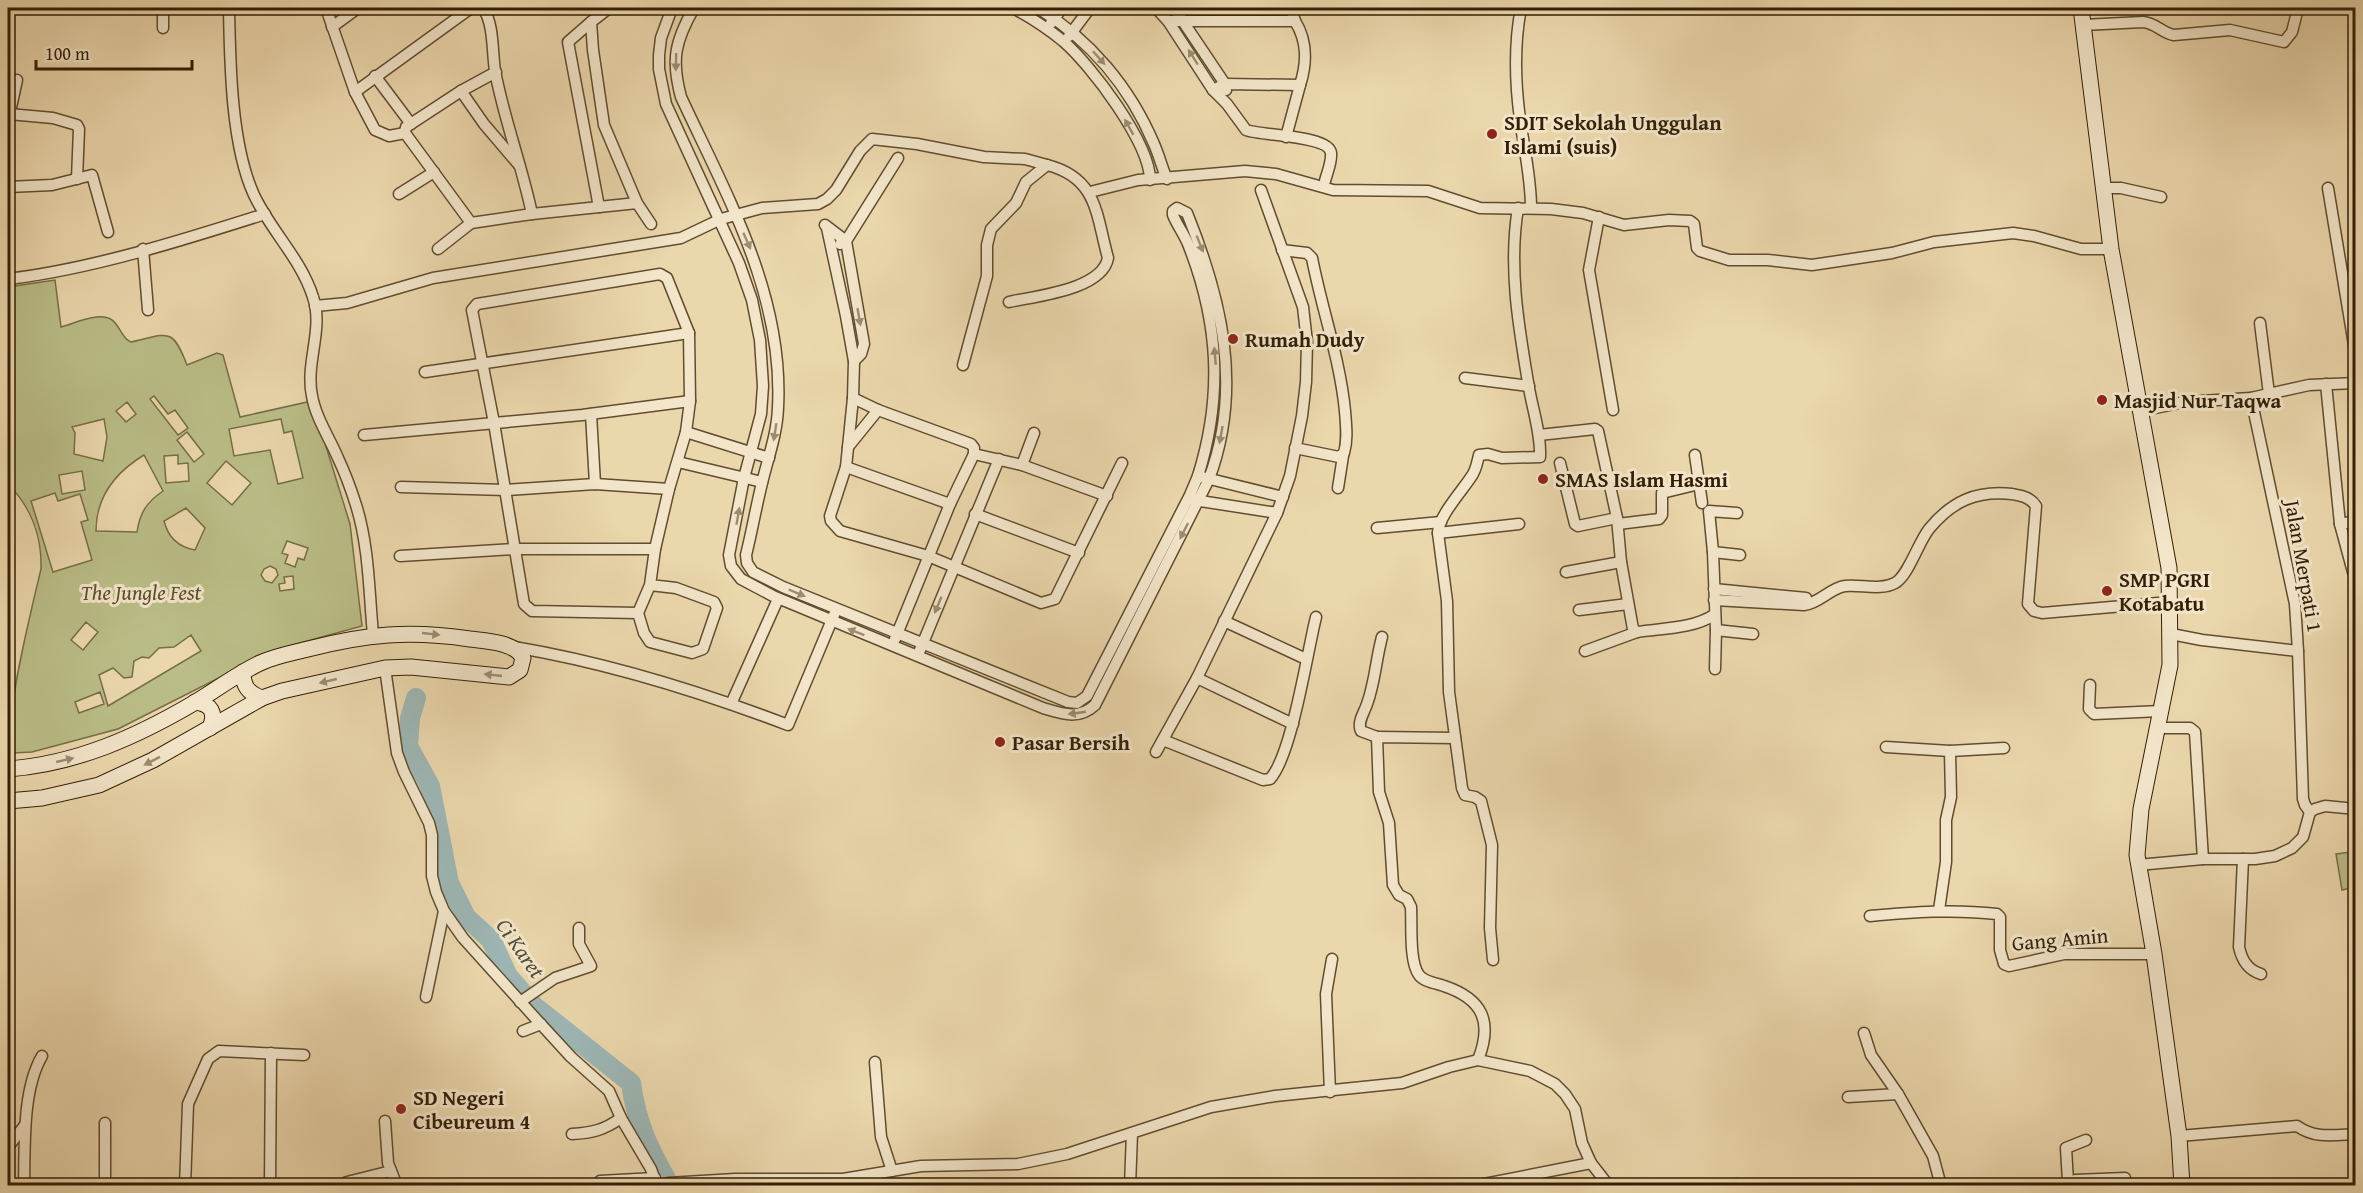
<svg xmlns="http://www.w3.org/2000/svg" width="2363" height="1193" font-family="'Gentium Book Plus',serif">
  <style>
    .green { fill: #babd87; stroke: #766e46; stroke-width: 1.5; fill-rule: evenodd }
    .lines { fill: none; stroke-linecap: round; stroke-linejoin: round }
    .river { stroke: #9db7b5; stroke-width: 20 }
    .street-casing { stroke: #604d2f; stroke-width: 13 }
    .secondary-casing { stroke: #321f05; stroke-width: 17 }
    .street { stroke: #f2e5c9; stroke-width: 10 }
    .secondary { stroke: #f2e5c9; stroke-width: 15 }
    .oneway { fill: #9c8c71 }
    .poi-dot { fill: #8f2418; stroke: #f2e5c9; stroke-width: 2 }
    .labels { text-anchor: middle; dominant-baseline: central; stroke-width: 6; stroke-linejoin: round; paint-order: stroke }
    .poi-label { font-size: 21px; font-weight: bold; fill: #321f05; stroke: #f2e5c9; text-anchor: start }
    .street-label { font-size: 21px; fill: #321f05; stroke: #f2e5c9 }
    .park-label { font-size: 21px; font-style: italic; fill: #5b4e2c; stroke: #f2e5c9 }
    .water-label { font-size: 22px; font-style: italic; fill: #524d3a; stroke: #f2e5c9 }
  </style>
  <rect width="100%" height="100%" fill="#ebd7ac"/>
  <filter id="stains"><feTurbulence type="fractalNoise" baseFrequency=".00333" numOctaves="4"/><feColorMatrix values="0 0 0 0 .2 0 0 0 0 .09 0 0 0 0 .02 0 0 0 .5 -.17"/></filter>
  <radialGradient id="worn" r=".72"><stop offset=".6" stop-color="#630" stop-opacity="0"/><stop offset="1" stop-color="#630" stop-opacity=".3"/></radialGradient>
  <!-- green -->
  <g class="green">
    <path d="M55 280 61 327C76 323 106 308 116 324 121 330 123 339 131 342 168 334 172 326 187 365L217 353 223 355 240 417 312 401 350 524 362 626 282 648 262 656 118 729 32 752 12 753C0 733 34 599 41 569 42 537 31 507 8 484V287ZM154 396 168 414 175 410 188 428 178 435 150 399ZM127 402 136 414 126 422 116 411ZM104 419 107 437 103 461 74 454 75 433 72 427ZM281 419 284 433 292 431 303 478 278 484 270 450 234 456 229 429ZM187 432 204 454 194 462 177 440ZM144 455 163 491C147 502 140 512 137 532L96 531C96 497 116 472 144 455ZM178 455V464L188 463 189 481 166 483 164 456ZM226 461 251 483 232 505 207 483ZM82 471 85 490 62 494 59 475ZM55 493 58 501 80 494 88 520 81 522 92 560 53 572 31 501ZM186 508 205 528 195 550C178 547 168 537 164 521ZM287 541 308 548 304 560 298 558 295 567 285 563 288 555 282 553ZM270 566 276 569 278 575 272 583 265 581 261 575 264 569ZM293 576 294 589 280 591 279 584 285 583 284 577ZM86 622 98 632 83 650 71 640ZM191 635 201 651 108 706 99 675 113 668 124 678 132 677 134 661 142 657 149 658 159 648 174 647ZM100 692 104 704 79 713 75 702Z"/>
    <path d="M2351 852 2355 887 2342 890 2336 854Z"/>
  </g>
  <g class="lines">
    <!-- river -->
    <path class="river" d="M416 698 410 718 408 746 430 786 449 883 466 917 491 940 508 976 534 1006 631 1083C637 1126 649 1149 670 1186"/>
    <defs>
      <g id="street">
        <path d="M163 8V28"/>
        <path d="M229 8C230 63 231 145 254 195 271 231 301 259 313 297 324 329 305 363 312 396 316 418 329 437 338 458 345 473 351 489 356 505 369 546 369 592 373 635"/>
        <path d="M326 8 355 92 375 130 389 136 405 133"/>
        <path d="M483 8C494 24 492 51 495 71 504 119 522 166 532 214L637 203"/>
        <path d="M609 8 591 22 593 50 604 125 637 203 651 224"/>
        <path d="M672 8 661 38 659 55V69L666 104 739 263 752 300 760 340 763 386 761 414 744 478 729 555 731 566 741 579 773 596 1043 708C1063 714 1079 720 1095 705L1209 479C1243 388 1222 300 1187 213L1177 208 1173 211V215C1177 225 1184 234 1188 244 1219 322 1223 396 1198 476"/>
        <path d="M694 8C675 41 671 60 681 97 727 196 784 295 778 408 777 434 768 458 762 483 756 507 752 531 746 555L747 563 753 572 783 587 1068 702 1077 703 1087 696 1190 495 1198 476 1283 497"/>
        <path d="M1013 8C1030 17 1047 28 1063 41 1091 65 1150 143 1150 180"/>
        <path d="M1038 8C1090 40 1130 87 1154 144 1159 155 1162 168 1167 179"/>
        <path d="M1156 8 1168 21 1213 90 1227 104 1246 130C1261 136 1329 135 1331 153 1332 162 1327 173 1325 181"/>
        <path d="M1174 8 1225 84 1226 90"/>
        <path d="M1291 8 1295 21"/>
        <path d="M1521 8C1514 44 1515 82 1520 119 1524 149 1531 177 1531 208"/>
        <path d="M1168 21H1295C1308 42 1307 63 1300 85L1225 84 1213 90"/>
        <path d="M591 22 568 42 599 207"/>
        <path d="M1051 23 1062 8"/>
        <path d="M2083 25 2143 22C2156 23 2162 33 2174 35L2230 30 2284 42 2292 32 2298 8"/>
        <path d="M332 27 358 8"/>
        <path d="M1069 36 1090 8"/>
        <path d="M496 72 461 91 484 124 519 165"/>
        <path d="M375 76 411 124"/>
        <path d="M461 91 406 127 405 133 471 223 532 214"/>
        <path d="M355 92 471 8"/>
        <path d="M9 114 53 118 77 125 79 129 77 179"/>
        <path d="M8 121 17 80"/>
        <path d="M1286 137 1300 85"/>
        <path d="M8 187 52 185 92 175 108 232"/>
        <path d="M2103 188H2121L2161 197"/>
        <path d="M2328 188 2356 357"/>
        <path d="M1090 192 1138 180 1245 171 1276 174 1333 190 1428 191 1480 208 1551 209 1583 213 1624 225 1669 220 1690 221 1694 224 1697 248 1700 251 1729 260H1768L1812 265 1892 253 1934 242 2013 233 2034 236 2081 249H2111"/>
        <path d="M399 194 434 172"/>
        <path d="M1599 217 1589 270 1613 410"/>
        <path d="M825 225 846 241 864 344 861 354 854 361"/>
        <path d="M827 228 846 316 854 361 853 398 846 467 830 516 831 521 840 531 928 556 1041 603 1055 599 1122 463"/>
        <path d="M840 244 846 241 898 158"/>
        <path d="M143 249 148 310"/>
        <path d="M438 249 471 223"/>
        <path d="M1282 250 1307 253 1312 258C1322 310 1340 359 1345 411 1346 425 1348 439 1344 453L1339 457 1295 448"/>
        <path d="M8 279C92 269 183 240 265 214"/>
        <path d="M315 306 347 303 433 278 681 238 721 219 762 208 818 204 827 199 836 190 860 151 872 139 917 144 984 157 1025 159 1047 165"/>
        <path d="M2260 323 2269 394"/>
        <path d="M963 365 987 276V245L991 229 1016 203 1026 182 1047 165C1098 178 1096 215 1108 258 1102 290 1035 296 1009 302"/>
        <path d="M425 372 689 333"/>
        <path d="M1465 378 1529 386"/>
        <path d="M2326 384 2340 524 2353 572 2356 574"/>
        <path d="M853 398 878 410 971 444 974 448V454L1022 465 1034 433"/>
        <path d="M2251 398 2295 604 2298 651 2303 799 2305 805 2310 812"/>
        <path d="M2141 411 2184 402 2251 398 2309 385 2356 383"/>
        <path d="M591 414 595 484"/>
        <path d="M686 432 769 458"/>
        <path d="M364 435 582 415 690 401"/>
        <path d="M1539 435 1595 429 1598 431 1617 518 1621 562 1633 629 1637 632C1663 628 1692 629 1714 615"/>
        <path d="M848 447 878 410"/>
        <path d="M1695 455 1702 503"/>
        <path d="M678 462 762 482"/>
        <path d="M1560 463 1575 524 1578 526 1617 518"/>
        <path d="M1022 465 1107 496"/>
        <path d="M846 467 950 504"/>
        <path d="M401 487 506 490 595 484 669 489"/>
        <path d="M1338 488 1343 456"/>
        <path d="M1194 500 1277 513"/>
        <path d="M1737 513 1709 511 1713 552 1716 630 1753 634"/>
        <path d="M975 514 1079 553"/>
        <path d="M1618 524 1659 519 1662 515V493L1699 484"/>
        <path d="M2340 524 2356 521"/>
        <path d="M1377 528 1441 522"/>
        <path d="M1438 533 1519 524"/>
        <path d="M1713 552 1740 555"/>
        <path d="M400 556 515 549H655"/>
        <path d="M1566 572 1621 562"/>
        <path d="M1714 589 1806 598"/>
        <path d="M1714 600 1804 605C1820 603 1830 588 1845 586 1860 584 1880 591 1895 583 1908 576 1918 543 1929 529 1952 501 1977 490 2012 494 2022 496 2030 497 2036 506L2028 604 2034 611 2042 613 2170 602"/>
        <path d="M1579 610 1628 604"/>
        <path d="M638 613 532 611 524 604 494 423 472 310 477 304 660 274 667 278 689 333 690 401 686 432 669 489 655 549 650 585 638 613 644 633 650 642 692 653 703 649 717 608 714 602 676 588 650 585"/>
        <path d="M1224 621 1306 659"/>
        <path d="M2171 634 2202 640 2298 651"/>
        <path d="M895 639 950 504 974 454"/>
        <path d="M514 647C609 663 699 691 788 725L834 615"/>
        <path d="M920 650 999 459"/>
        <path d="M1585 651 1637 632"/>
        <path d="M385 668 397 753 404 772 429 823 432 835V876L436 892 444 911 463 938 537 1020 571 1057 609 1091 621 1118 651 1169 657 1186"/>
        <path d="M1715 669 1716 630"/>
        <path d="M1197 678 1293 724"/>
        <path d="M2090 685 2089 709 2094 714 2161 711"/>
        <path d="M731 704 778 599"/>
        <path d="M2157 728H2190L2195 732 2203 859"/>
        <path d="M1377 737 1361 731C1357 722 1364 713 1367 704 1375 682 1376 659 1382 637"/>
        <path d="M1455 738 1377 737 1379 792 1389 823 1393 885 1399 895 1407 899 1411 907C1412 924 1409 962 1419 975 1424 982 1436 983 1444 986 1483 999 1493 1022 1478 1060"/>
        <path d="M1163 740 1263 780 1270 779C1292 755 1307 653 1316 617"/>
        <path d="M1886 747 1950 751 2004 748"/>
        <path d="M1156 752 1197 678 1277 513 1290 476 1302 416 1306 382 1307 342 1303 307 1261 190"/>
        <path d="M2243 859 2239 947C2242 961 2248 970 2261 974"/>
        <path d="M2138 865 2203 859H2255L2275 856 2292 848 2303 837 2310 812 2315 809 2325 806 2356 809"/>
        <path d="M1939 910 1946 862V820L1951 797 1950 751"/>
        <path d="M1870 916C1913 912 1954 909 1997 914L2000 917V950L2004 964 2009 966 2064 954H2154"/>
        <path d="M1493 960 1490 928 1492 845 1481 801 1475 797 1465 795 1462 788 1449 692 1447 601 1438 533C1438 517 1462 491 1471 477 1476 471 1477 463 1479 455L1488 454 1502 458 1540 457C1541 434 1533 411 1529 388 1519 329 1508 268 1518 208"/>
        <path d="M426 997 444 911"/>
        <path d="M520 1002 555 978 591 966 579 944V928"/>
        <path d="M523 1031 541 1024"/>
        <path d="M1864 1033 1871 1055 1898 1094 1933 1156 1941 1186"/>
        <path d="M875 1062 881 1137 892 1171"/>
        <path d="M1330 1092 1326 994 1332 959"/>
        <path d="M1848 1097 1898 1094"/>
        <path d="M385 1121 388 1163 397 1186"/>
        <path d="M105 1123V1186"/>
        <path d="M572 1134C592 1133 604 1130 621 1118"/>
        <path d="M2179 1136 2297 1126C2315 1139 2334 1135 2356 1134"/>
        <path d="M8 1147 25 1125"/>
        <path d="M600 1181 655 1178"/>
        <path d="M2068 1182 2066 1148 2086 1140"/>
        <path d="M1737 1184 1742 1186"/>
        <path d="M24 1186C25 1147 22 1090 42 1056"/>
        <path d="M185 1186 188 1104 208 1059 219 1051 304 1055"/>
        <path d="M270 1186 271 1053"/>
        <path d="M340 1186 347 1182 391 1171"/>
        <path d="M660 1186 668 1183 735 1179H843L921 1166 1018 1164 1067 1154 1211 1107 1275 1096 1402 1083 1449 1067 1478 1060 1530 1071 1555 1084 1565 1094 1575 1109 1582 1143 1591 1163 1609 1186"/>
        <path d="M1130 1186 1132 1133"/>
        <path d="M1474 1186 1591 1163"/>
        <path d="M2063 1186 2075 1180 2125 1178"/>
      </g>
      <g id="secondary">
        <path d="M2081 8 2111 249 2169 568 2170 665 2141 809 2137 855 2154 954 2179 1136 2182 1186"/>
        <path d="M243 672C243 686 248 693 262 698"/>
        <path d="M195 702C212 704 216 713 210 728"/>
        <path d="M8 769C76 764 136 737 194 703 216 690 237 674 260 663 275 656 292 653 308 649 366 634 410 630 470 639 486 641 515 642 523 658L520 670 509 677 411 667 385 668 282 691 262 698 153 760 99 785 42 798 8 801"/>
      </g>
    </defs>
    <!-- street casing -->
    <use href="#street" class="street-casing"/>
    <!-- secondary casing -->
    <use href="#secondary" class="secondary-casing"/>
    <!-- street -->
    <use href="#street" class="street"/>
    <!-- secondary -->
    <use href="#secondary" class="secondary"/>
  </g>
  <!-- one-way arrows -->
  <defs><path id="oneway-solid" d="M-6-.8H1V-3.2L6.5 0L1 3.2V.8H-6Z" transform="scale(1.5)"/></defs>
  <g class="oneway">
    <use href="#oneway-solid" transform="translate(1193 57) rotate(-122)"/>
    <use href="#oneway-solid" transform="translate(1099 58) rotate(48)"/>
    <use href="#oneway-solid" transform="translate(676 62) rotate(91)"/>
    <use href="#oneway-solid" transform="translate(1129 127) rotate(-119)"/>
    <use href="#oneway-solid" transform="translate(747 241) rotate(66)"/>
    <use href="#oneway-solid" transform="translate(1200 244) rotate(68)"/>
    <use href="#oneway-solid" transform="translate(859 317) rotate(80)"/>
    <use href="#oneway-solid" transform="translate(1215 356) rotate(-95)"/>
    <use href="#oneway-solid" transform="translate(775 432) rotate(99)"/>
    <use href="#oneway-solid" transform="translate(1221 435) rotate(100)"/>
    <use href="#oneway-solid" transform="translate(738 516) rotate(-80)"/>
    <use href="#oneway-solid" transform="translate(1184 531) rotate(117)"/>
    <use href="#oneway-solid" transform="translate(797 593) rotate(23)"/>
    <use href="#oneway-solid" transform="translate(938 605) rotate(113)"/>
    <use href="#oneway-solid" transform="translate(856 632) rotate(-159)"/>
    <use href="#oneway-solid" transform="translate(431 634) rotate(6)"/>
    <use href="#oneway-solid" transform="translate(493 675) rotate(-174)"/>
    <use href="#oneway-solid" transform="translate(328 681) rotate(167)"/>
    <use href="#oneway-solid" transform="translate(1077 713) rotate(172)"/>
    <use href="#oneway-solid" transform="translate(65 760) rotate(-13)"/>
    <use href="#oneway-solid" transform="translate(152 761) rotate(153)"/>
  </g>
  <!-- markers -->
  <g class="poi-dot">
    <circle cx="1492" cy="134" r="6"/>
    <circle cx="1233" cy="339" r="6"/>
    <circle cx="2102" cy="400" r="6"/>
    <circle cx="1543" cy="479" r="6"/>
    <circle cx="2107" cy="591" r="6"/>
    <circle cx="1000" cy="742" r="6"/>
    <circle cx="401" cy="1109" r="6"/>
  </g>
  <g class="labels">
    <!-- poi labels -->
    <g class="poi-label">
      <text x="1504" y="122">SDIT Sekolah Unggulan<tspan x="1504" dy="24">Islami (suis)</tspan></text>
      <text x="1245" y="339">Rumah Dudy</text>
      <text x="2114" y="400">Masjid Nur Taqwa</text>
      <text x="1555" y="479">SMAS Islam Hasmi</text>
      <text x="2119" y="579">SMP PGRI<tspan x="2119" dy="24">Kotabatu</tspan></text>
      <text x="1012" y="742">Pasar Bersih</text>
      <text x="413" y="1097">SD Negeri<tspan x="413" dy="24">Cibeureum 4</tspan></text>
    </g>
    <!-- street labels -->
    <g class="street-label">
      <text transform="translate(2304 566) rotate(80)">Jalan Merpati 1</text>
      <text transform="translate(2060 939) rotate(-5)">Gang Amin</text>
    </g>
    <!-- park labels -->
    <g class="park-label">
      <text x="141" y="592">The Jungle Fest</text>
    </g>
    <!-- water labels -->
    <g class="water-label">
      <text transform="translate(521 948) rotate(55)">Ci Karet</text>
    </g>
  </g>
  <!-- margin -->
  <rect width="2363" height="1193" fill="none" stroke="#ebd7ac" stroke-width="30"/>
  <rect x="9" y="9" width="2345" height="1175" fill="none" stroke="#321f05" stroke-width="3"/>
  <rect x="15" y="15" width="2333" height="1163" fill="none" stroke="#321f05" stroke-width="1.5"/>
  <!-- scale -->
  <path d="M36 60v9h156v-9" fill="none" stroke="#321f05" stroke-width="3"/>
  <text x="45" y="60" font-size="18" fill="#321f05" stroke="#f2e5c9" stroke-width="4.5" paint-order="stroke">100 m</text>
  <rect width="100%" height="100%" filter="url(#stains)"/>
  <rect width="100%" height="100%" fill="url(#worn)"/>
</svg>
